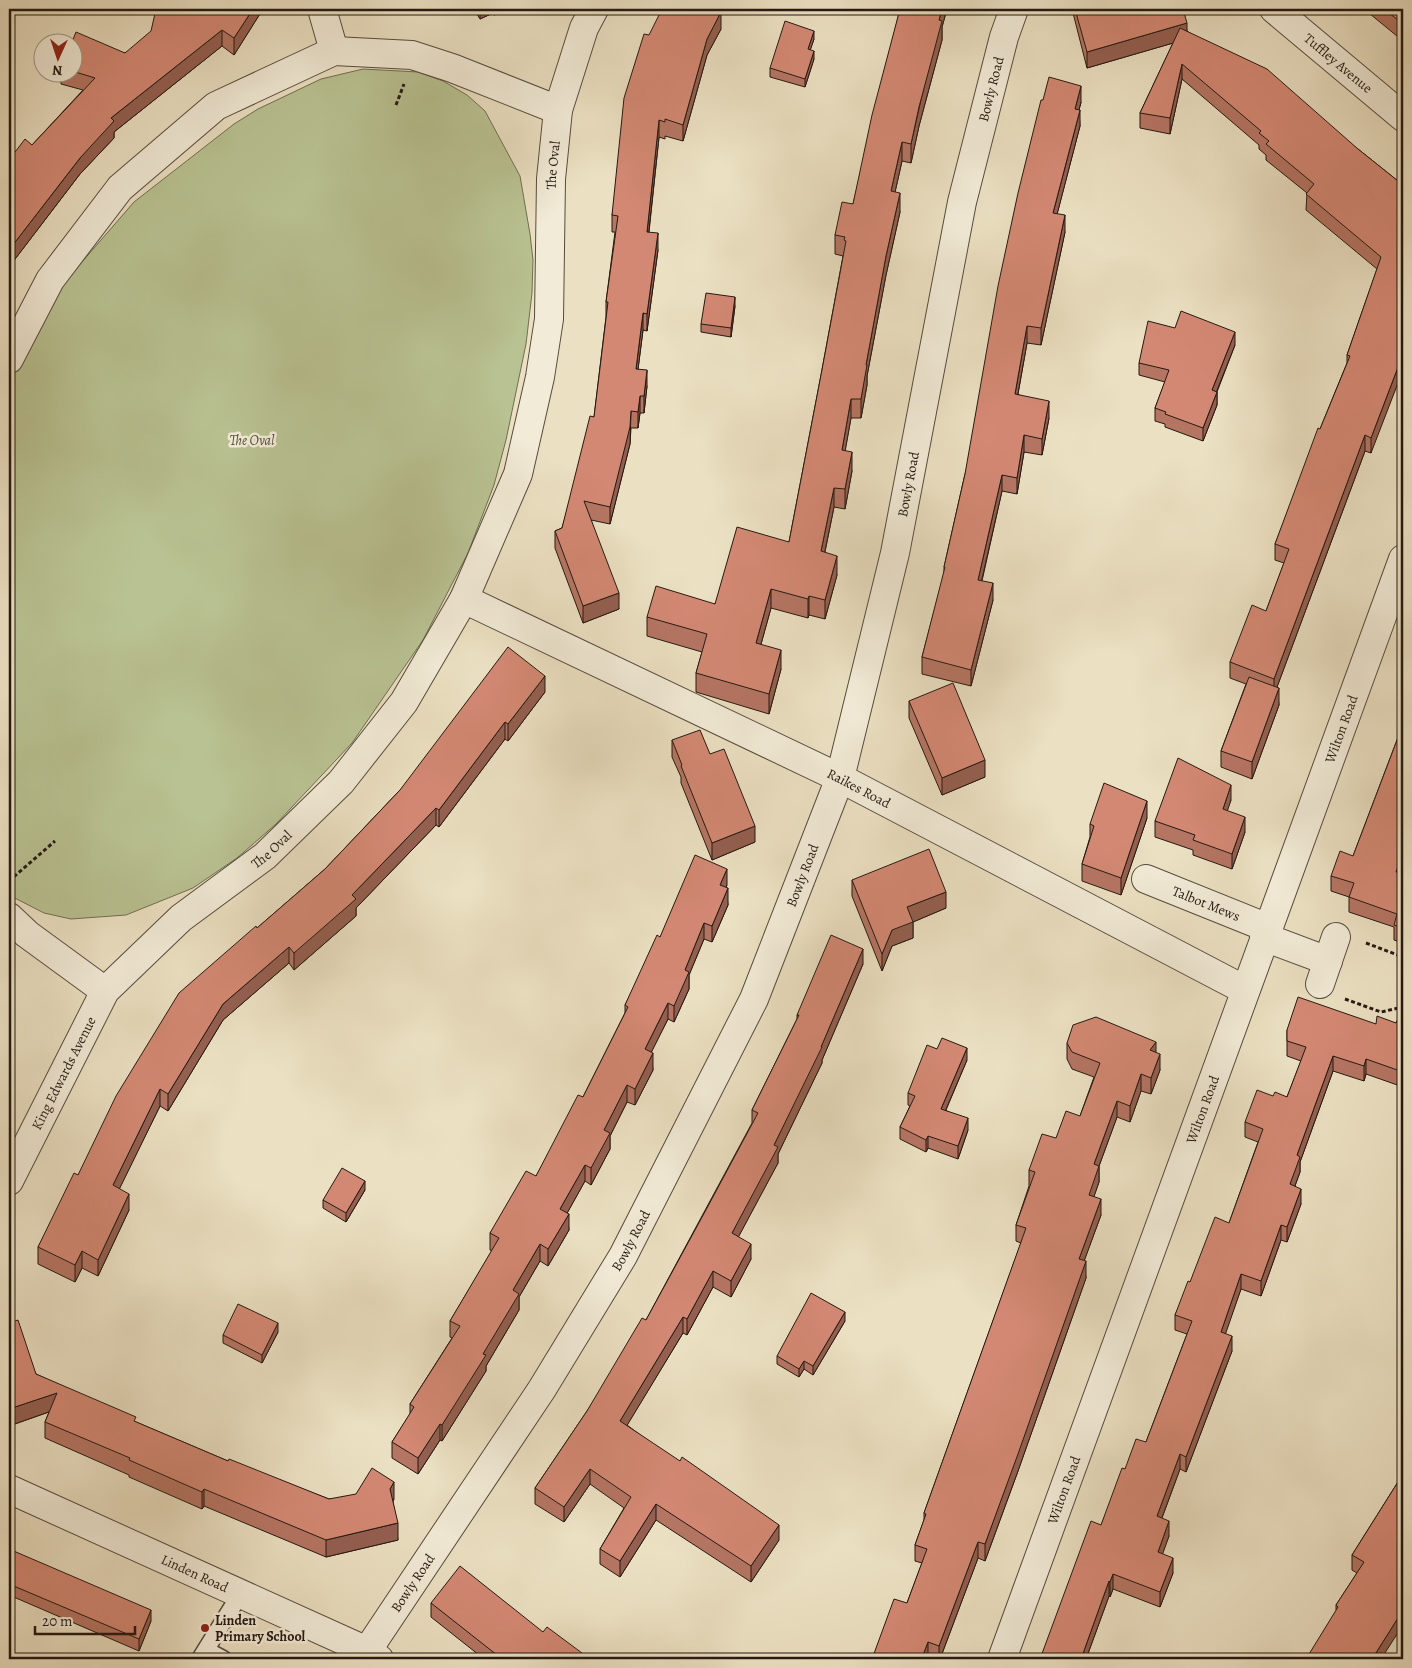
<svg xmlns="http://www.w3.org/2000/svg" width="1412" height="1668" font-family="Alegreya,serif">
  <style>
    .green { fill: #b9c292; stroke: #6f6e52 }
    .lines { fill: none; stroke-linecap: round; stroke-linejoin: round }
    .lane-casing { stroke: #564b3e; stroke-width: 19 }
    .street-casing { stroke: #564b3e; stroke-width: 30 }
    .path { stroke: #251912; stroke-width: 3; stroke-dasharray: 4 2.5; stroke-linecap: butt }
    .lane { stroke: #f2ebd7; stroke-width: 16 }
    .street { stroke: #f2ebd7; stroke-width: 28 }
    .wall { fill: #b57563; stroke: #251912 }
    .shaded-wall { fill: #945f50; stroke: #251912 }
    .building { fill: #d38873; stroke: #251912 }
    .poi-dot { fill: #8f2418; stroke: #f2ebd7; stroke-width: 2 }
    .labels { text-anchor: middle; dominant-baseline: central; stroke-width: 5; stroke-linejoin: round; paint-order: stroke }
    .street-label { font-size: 14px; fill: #251912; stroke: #f2ebd7 }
    .park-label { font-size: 14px; font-style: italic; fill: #514c38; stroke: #f2ebd7 }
    .poi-label { font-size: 14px; font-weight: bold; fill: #251912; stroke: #f2ebd7; text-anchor: start }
  </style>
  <rect width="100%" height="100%" fill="#ebe0c2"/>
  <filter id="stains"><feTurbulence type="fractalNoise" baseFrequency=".004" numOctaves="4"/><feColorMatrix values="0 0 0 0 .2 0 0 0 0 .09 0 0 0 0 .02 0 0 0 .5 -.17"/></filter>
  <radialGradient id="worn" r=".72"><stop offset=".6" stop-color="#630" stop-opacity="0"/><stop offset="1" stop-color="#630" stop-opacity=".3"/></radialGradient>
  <!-- green -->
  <path class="green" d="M363 69 418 72 443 81 467 95 485 111 520 176 530 234 533 260 532 293 526 344 506 440 494 485 468 553 423 640 352 743 276 824 237 858 193 888 126 915 71 919 44 913 9 895V384L21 359 55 293 134 202 234 124 258 109 321 79Z"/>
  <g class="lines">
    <defs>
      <g id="lane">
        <path d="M206 1650 223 1659"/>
        <path d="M200 1659 241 1593"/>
      </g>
      <g id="street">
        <path d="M322 9 334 51"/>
        <path id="s1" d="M1274 9 1403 117"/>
        <path d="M9 359 50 280 120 188 216 106 334 51 412 55 452 68 558 110"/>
        <path id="s2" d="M464 599 840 778 1245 990"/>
        <path id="s3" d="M1146 879 1268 928"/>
        <path d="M9 917 27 934 105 991"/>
        <path d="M1264 937 1328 961"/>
        <path d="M1320 984 1336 937"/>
        <path id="s4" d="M9 1181 105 991 181 918 265 856 341 782 404 702 464 599 518 474 540 377 549 319 551 179 558 110 584 28 594 9"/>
        <path id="s5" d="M9 1489 367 1651 379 1659"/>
        <path id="s6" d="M367 1651 542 1389 623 1256 754 999 840 778 895 553 962 202 1004 37 1014 9"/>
        <path id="s7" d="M1002 1659 1403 559"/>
      </g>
    </defs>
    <!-- lane casing -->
    <use href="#lane" class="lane-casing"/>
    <!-- street casing -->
    <use href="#street" class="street-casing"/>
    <!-- path -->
    <g class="path">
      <path d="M396 105 404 84"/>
      <path d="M9 881 55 841"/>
      <path d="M1366 943 1403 957"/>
      <path d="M1345 999 1381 1012 1403 1007"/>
    </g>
    <!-- lane -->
    <use href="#lane" class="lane"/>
    <!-- street -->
    <use href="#street" class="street"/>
  </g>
  <!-- wall -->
  <g class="wall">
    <path d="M263 9 234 55 222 46 114 132V138L80 174 9 267V160L32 145 83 90 61 84V72H72V42L125 53Z"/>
    <path d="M472 9H506L494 15 493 13 480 19 475 11 474 12Z"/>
    <path d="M900 9H947L942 27V40L919 126 911 163 902 161 895 192 900 212 886 275 867 376V385L861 418H851L845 450 852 471 845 509 834 507 825 552 837 575 825 619 809 615 808 618 771 608 761 644 781 669 769 714 696 692V673L702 652 647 636V617L715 604 789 542 821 375 843 256 835 254V235L853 204Z"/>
    <path d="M1072 9H1183L1187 31 1358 149 1403 185 1371 453 1365 451 1277 687 1279 705 1252 779 1221 767V751L1246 684 1230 678V662L1266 611 1284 563 1275 560V544L1320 429 1347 363V355L1377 269 1306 210 1307 193 1266 160V155L1259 149V145L1182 79 1170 134 1140 128V113L1173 43 1087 68Z"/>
    <path d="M1364 9H1403V41Z"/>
    <path d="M721 29 707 55 683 141 665 136V139L659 137 649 232 658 250 647 331 643 330 638 369 647 386 644 413H640L638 428H631L630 444 610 524 591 520 619 609 583 623 555 548V531L562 528 594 417 606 317V302L615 232H612V215L649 35Z"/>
    <path d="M814 39 810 50 814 59 805 87 770 77V68Z"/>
    <path d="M1081 102 1079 110 1080 126 1057 214 1065 232 1041 345 1027 343 1018 394 1049 418 1042 455 1024 452 1017 494 1002 491 982 581 993 600 971 686 922 674V657L944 573V567L965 474Z"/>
    <path d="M735 306 731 337 701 332V324Z"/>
    <path d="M1235 345 1217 392V405L1203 441 1165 427V424L1155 421V408L1165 382 1139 375V363Z"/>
    <path d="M545 692 508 741 505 739 439 827 436 825 356 908V916L294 970 289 963 223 1020 168 1111 160 1106 119 1189 129 1210 98 1276 82 1268 75 1282 38 1264V1247L78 1175 257 928 325 869 400 790Z"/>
    <path d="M909 701 985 777 942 795 909 718Z"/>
    <path d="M1403 719V867L1401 874H1403V943L1394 940V927L1349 912V897L1331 891V876L1353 856 1400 732V726Z"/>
    <path d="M672 740 755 842 712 860 681 783V777L672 757Z"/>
    <path d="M1231 800 1227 810 1245 832 1232 869 1193 855V850L1155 837V821Z"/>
    <path d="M1147 818 1121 895 1082 881V864L1090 837V824Z"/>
    <path d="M852 880 946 908 913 922V938L892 946 882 971 852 896Z"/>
    <path d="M727 885 726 887 728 905 712 942 704 939 689 975V989L674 1022 668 1019 651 1052 653 1070 635 1105 627 1102 610 1136V1149L591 1185 585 1181 567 1213 569 1230 548 1266 540 1261 519 1297V1310L486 1366V1371L442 1441 440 1440 418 1474 392 1458V1442L410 1414V1404L452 1338 450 1337V1321L492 1251 490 1250V1233L536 1176 583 1097 625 1013V1005L660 937Z"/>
    <path d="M863 964 822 1060V1063L778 1154V1163L738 1237 751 1259 731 1297 713 1287 687 1335 683 1333 627 1425 779 1540 751 1582 656 1520 620 1577 600 1564V1549L624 1508 590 1484 564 1522 535 1504V1488L587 1411 646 1320 752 1123V1110L797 1019V1015Z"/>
    <path d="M1403 1018V1087L1366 1074 1364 1081 1333 1071 1300 1162V1172L1295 1186 1301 1204 1287 1242 1281 1240 1261 1296 1241 1289 1225 1333 1232 1351 1186 1472 1180 1469 1162 1518 1169 1536 1162 1554 1173 1573 1160 1607 1113 1589 1110 1597 1109 1596 1086 1659H1040L1101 1525 1125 1469 1146 1442 1187 1334 1175 1330V1315L1190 1282 1229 1223 1258 1142 1245 1137V1122L1273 1096 1287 1097 1301 1061 1287 1056V1030L1396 1023Z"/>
    <path d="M1067 1043 1156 1053 1160 1070 1151 1094 1141 1091 1130 1122 1117 1117 1099 1166V1182L1094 1196 1101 1215 1084 1261 1086 1278 1018 1471 985 1561 978 1558 940 1659H931L928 1658V1659H872L907 1603 922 1563 915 1561V1545L924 1520V1513L1021 1243 1016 1241V1225L1029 1186V1170L1056 1138 1080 1116 1094 1077 1072 1069 1067 1059Z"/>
    <path d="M967 1060 946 1110 968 1130 958 1159 928 1148 926 1152 900 1139V1127L910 1106 908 1105V1093Z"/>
    <path d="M365 1190 346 1222 323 1208V1200Z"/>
    <path d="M845 1321 813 1375 804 1369 799 1377 777 1364V1356Z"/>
    <path d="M9 1323 36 1374 136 1422 228 1461 329 1499H394L393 1501 398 1540 326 1557 204 1506 202 1509 129 1477V1475L45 1438V1422L49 1412 9 1426Z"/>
    <path d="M278 1332 262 1363 223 1343V1335Z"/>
    <path d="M1403 1474 1381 1659 1336 1610V1605L1357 1573 1352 1570V1555Z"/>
    <path d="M9 1549 151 1621 139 1651 9 1595Z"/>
    <path d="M431 1603 543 1632 590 1659H484L431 1617Z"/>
  </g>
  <!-- shaded-wall -->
  <g class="shaded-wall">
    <path d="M253 9H263L234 55V38Z"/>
    <path d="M480 9H493V13L480 19Z"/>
    <path d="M494 9H506L494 15Z"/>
    <path d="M942 9H947L942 27V40L919 126 911 163V144L939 20Z"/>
    <path d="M721 12V29L707 55 683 141V125L707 39Z"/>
    <path d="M1187 23V39L1087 68V52Z"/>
    <path d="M222 30V46L114 132V138L80 174 9 267V250L111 118Z"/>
    <path d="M814 31V39L808 57V49Z"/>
    <path d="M814 51V59L805 87V79Z"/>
    <path d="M1182 64V79L1170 134V118Z"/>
    <path d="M1081 86V102L1075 125V109Z"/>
    <path d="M1080 110V126L1053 230V213Z"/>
    <path d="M659 120V137L647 248V232Z"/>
    <path d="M902 142V161L891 210V191Z"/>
    <path d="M900 193V212L886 275 867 376V385L861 418V399L866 365 886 256Z"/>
    <path d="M1065 215V232L1041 345V328Z"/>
    <path d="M658 233V250L647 331V314Z"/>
    <path d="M735 297V306L731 337V328Z"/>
    <path d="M643 313V330L636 385V369Z"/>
    <path d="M1027 326V343L1015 410V394Z"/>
    <path d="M1235 332V345L1212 403V390Z"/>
    <path d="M1403 354V370L1371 453V438Z"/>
    <path d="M647 370V386L644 413V396Z"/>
    <path d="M1217 392V405L1203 441V428Z"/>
    <path d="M640 396V413L638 428V412Z"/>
    <path d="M851 399V418L842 469V450Z"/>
    <path d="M1049 401V418L1042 455V439Z"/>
    <path d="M631 411 630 444 610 524V507Z"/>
    <path d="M1024 435V452L1017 494V478Z"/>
    <path d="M1365 435V451L1274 695V679Z"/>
    <path d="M852 452V471L845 509V489Z"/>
    <path d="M1002 475V491L978 596V580Z"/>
    <path d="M834 488V507L821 570V551Z"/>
    <path d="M837 556V575L825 619V600Z"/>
    <path d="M993 583V600L971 686V670Z"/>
    <path d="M771 589V608L756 662V643Z"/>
    <path d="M619 593V609L583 623V606Z"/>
    <path d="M809 596V615L808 618V599Z"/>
    <path d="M781 650V669L769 714V694Z"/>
    <path d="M545 676V692L508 741V724Z"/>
    <path d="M1279 688V705L1252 779V762Z"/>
    <path d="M505 722V739L439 827V810Z"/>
    <path d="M985 760V777L942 795V778Z"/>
    <path d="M1231 785V800L1223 824V809Z"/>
    <path d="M1147 801V818L1121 895V878Z"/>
    <path d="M436 808V825L356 908V916L294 970V953L352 895Z"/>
    <path d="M1245 817V832L1232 869V854Z"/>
    <path d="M755 826V842L712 860V843Z"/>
    <path d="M1403 852V867L1396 887V872Z"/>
    <path d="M727 869V885L720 902V885Z"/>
    <path d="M728 888V905L712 942V926Z"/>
    <path d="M946 892V908L913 922V938L892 946 882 971V954L892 930 907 907Z"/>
    <path d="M704 923V939L689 975V989L674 1022V1006L685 970Z"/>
    <path d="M289 947V963L223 1020 168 1111V1094L223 1004Z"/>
    <path d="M863 949V964L822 1060V1063L778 1154V1163L732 1249V1233L821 1047Z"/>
    <path d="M668 1003V1019L645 1065V1049Z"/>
    <path d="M1156 1042V1058L1150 1050Z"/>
    <path d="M967 1048V1060L941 1121V1109Z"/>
    <path d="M653 1053V1070L635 1105V1089Z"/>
    <path d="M1160 1054V1070L1151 1094V1078Z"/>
    <path d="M1333 1056V1071L1300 1162V1172L1290 1199V1184L1297 1155Z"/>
    <path d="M1366 1059V1074L1364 1081V1066Z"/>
    <path d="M1141 1074V1091L1130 1122V1106Z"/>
    <path d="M627 1085V1102L610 1136V1149L591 1185V1168L604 1130Z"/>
    <path d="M160 1089V1106L113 1202V1185Z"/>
    <path d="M1117 1101V1117L1099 1166V1182L1089 1211V1195L1094 1164Z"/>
    <path d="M968 1118V1130L958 1159V1146Z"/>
    <path d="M928 1136V1148L926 1152V1140Z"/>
    <path d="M585 1165V1181L560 1226V1209Z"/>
    <path d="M365 1181V1190L346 1222V1213Z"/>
    <path d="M1301 1189V1204L1287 1242V1227Z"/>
    <path d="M129 1194V1210L98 1276V1260Z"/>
    <path d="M1101 1199V1215L1079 1275V1259Z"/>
    <path d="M569 1214V1230L548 1266V1249Z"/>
    <path d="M1281 1225V1240L1261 1296V1281Z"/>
    <path d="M540 1244V1261L519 1297V1310L486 1366V1371L442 1441V1425L483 1354 513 1290Z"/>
    <path d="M751 1244V1259L731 1297V1281Z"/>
    <path d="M82 1251V1268L75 1282V1265Z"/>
    <path d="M1086 1261V1278L1018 1471 985 1561V1544Z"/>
    <path d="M713 1271V1287L687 1335V1319Z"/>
    <path d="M1241 1274V1289L1221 1347V1332Z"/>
    <path d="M845 1312V1321L813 1375V1366Z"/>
    <path d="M683 1317V1333L620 1437V1421Z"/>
    <path d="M278 1323V1332L262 1363V1355Z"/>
    <path d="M1232 1336V1351L1186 1472V1457Z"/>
    <path d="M804 1361V1369L799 1377V1369Z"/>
    <path d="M57 1393V1409L9 1426V1409Z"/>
    <path d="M440 1424V1440L418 1474V1458Z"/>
    <path d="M1180 1454V1469L1157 1531V1516Z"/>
    <path d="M590 1469V1484L564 1522V1507Z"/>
    <path d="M394 1482V1499L390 1506V1489Z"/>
    <path d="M204 1489V1506L202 1509V1492Z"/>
    <path d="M656 1504V1520L620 1577V1561Z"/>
    <path d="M1169 1521V1536L1158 1567V1552Z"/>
    <path d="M398 1523V1540L326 1557V1540Z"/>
    <path d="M779 1525V1540L751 1582V1566Z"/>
    <path d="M978 1542V1558L940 1659H939V1646Z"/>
    <path d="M1173 1558V1573L1160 1607V1592Z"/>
    <path d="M1113 1574V1589L1110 1597V1582Z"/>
    <path d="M1109 1581V1596L1086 1659H1081Z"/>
    <path d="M151 1610V1621L139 1651V1639Z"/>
    <path d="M1403 1610V1625L1381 1659H1374V1656Z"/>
    <path d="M928 1642V1659H923V1655Z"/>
  </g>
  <!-- building -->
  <g class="building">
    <path d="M156 9H253L234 38 222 30 111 118 114 121 80 158 9 250V160L25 139 32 145 95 78 72 71V42L76 32 125 53 151 31Z"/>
    <path d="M662 9H714L721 12 707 39 683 125 665 119V122L659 120 647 232 658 233 647 314 643 313 636 369 647 370 644 396H640L638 412 631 411 630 427 610 507 584 501 619 593 583 606 555 531 562 528 590 416 594 417 608 302H606L618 216 612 215 624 98 644 34 649 35Z"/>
    <path d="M900 9H942L939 20 942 21 919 107 911 144 902 142 891 191 900 193 886 256 866 365H867L861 399H851L842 450 852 452 845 489 834 488 821 551 837 556 825 600 809 596 808 599 771 589 756 643 781 650 769 694 696 673 707 634 647 617 656 586 715 604 737 527 789 542 821 375 846 241 844 240 845 237 835 235 842 202 853 204 872 115Z"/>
    <path d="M1075 9H1183L1187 23 1087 52Z"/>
    <path d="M1384 9H1403V24Z"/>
    <path d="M785 21 814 31 808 49 814 51 805 79 770 68Z"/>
    <path d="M1180 28 1267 69 1358 149 1403 185V354L1371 438 1365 435 1274 679 1230 662 1252 605 1266 611 1289 549 1275 544 1318 428 1320 429 1350 356 1347 355 1381 257 1306 194 1314 184 1266 144 1269 141 1259 133 1261 131 1182 64 1170 118 1140 113Z"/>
    <path d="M1049 77 1081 86 1075 109 1080 110 1053 213 1065 215 1041 328 1027 326 1015 394 1049 401 1042 439 1024 435 1017 478 1002 475 978 580 993 583 971 670 922 657 945 567H944L965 474 998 286 1018 193 1041 100H1043Z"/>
    <path d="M706 293 735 297 731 328 701 324Z"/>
    <path d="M1181 311 1235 332 1212 390 1217 392 1203 428 1165 414 1166 412 1155 408 1169 370 1139 363 1148 321 1175 328Z"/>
    <path d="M508 647 545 676 508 724 505 722 439 810 436 808 352 895 356 899 294 953 289 947 223 1004 168 1094 160 1089 113 1185 129 1194 98 1260 82 1251 75 1265 38 1247 74 1173 78 1175 116 1096 179 993 256 926 257 928 325 869 400 790Z"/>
    <path d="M1249 677 1279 688 1252 762 1221 751Z"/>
    <path d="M953 683 985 760 942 778 909 701Z"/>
    <path d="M1403 719V852L1396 872 1403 874V928L1394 925 1397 914 1349 897 1354 883 1331 876 1340 851 1353 856 1402 727 1400 726Z"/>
    <path d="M700 730 710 754 724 749 755 826 712 843 681 766 682 765 672 740Z"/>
    <path d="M1178 758 1231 785 1223 809 1245 817 1232 854 1193 840 1195 835 1155 821Z"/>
    <path d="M1104 783 1147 801 1121 878 1082 864 1094 826 1090 824Z"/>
    <path d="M929 849 946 892 907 907 913 922 892 930 882 954 852 880Z"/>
    <path d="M695 855 727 869 720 885 728 888 712 926 704 923 685 970 689 972 674 1006 668 1003 645 1049 653 1053 635 1089 627 1085 604 1130 610 1133 591 1168 585 1165 560 1209 569 1214 548 1249 540 1244 513 1290 519 1294 483 1354 486 1355 442 1425 440 1424 418 1458 392 1442 414 1407 410 1404 460 1326 450 1321 499 1238 490 1233 526 1171 536 1176 578 1095 583 1097 628 1007 625 1005 657 935 660 937Z"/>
    <path d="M831 935 863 949 821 1047H822L774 1145 778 1147 732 1233 751 1244 731 1281 713 1271 687 1319 683 1317 620 1421 680 1461 682 1457 779 1525 751 1566 656 1504 620 1561 600 1549 631 1497 590 1469 564 1507 535 1488 587 1411 642 1318 646 1320 707 1208 758 1113 752 1110 799 1015H797Z"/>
    <path d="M1298 997 1376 1024 1377 1016 1396 1023 1399 1016 1403 1018V1072L1366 1059 1364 1066 1333 1056 1297 1155 1300 1157 1290 1184 1301 1189 1287 1227 1281 1225 1261 1281 1241 1274 1221 1332 1232 1336 1186 1457 1180 1454 1157 1516 1169 1521 1158 1552 1173 1558 1160 1592 1113 1574 1110 1582 1109 1581 1081 1659H1040L1091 1521 1101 1525 1122 1468 1125 1469 1136 1439 1146 1442 1192 1321 1175 1315 1188 1281 1190 1282 1215 1217 1229 1223 1263 1129 1245 1122 1257 1090 1273 1096 1275 1092 1287 1097 1306 1047 1287 1041V1030Z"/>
    <path d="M1096 1017 1156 1042 1150 1050 1160 1054 1151 1078 1141 1074 1130 1106 1117 1101 1094 1164 1099 1166 1089 1195 1101 1199 1079 1259 1086 1261 1018 1454 985 1544 978 1542 939 1646 928 1642 923 1655 921 1654 919 1659H872L894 1599 907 1603 927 1549 915 1545 926 1514 924 1513 1026 1228 1016 1225 1035 1172 1029 1170 1042 1134 1056 1138 1066 1111 1080 1116 1100 1063 1072 1052 1067 1043 1073 1025Z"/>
    <path d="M942 1038 967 1048 941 1109 968 1118 958 1146 928 1136 926 1140 900 1127 915 1096 908 1093 927 1045 937 1049Z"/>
    <path d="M342 1168 365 1181 346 1213 323 1200Z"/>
    <path d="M811 1293 845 1312 813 1366 804 1361 799 1369 777 1356Z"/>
    <path d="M238 1304 278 1323 262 1355 223 1335Z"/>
    <path d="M18 1320 36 1374 136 1417 134 1421 228 1461 229 1459 329 1499 356 1494 372 1468 394 1482 390 1489 398 1523 326 1540 204 1489 202 1492 129 1460 130 1458 45 1422 57 1393 9 1409V1323Z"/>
    <path d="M1403 1474V1610L1374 1656 1375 1657 1374 1659H1306L1338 1607 1336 1605 1364 1562 1352 1555Z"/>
    <path d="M9 1549 151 1610 139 1639 9 1584Z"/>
    <path d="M460 1566 543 1632 547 1627 590 1659H502L431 1603Z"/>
  </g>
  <!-- markers -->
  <circle class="poi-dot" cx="205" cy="1628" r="5"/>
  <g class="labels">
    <!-- street labels -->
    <g class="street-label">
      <text stroke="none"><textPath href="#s1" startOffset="84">Tuffley Avenue</textPath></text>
      <text stroke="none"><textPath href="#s6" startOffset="1702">Bowly Road</textPath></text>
      <text stroke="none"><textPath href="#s4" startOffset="1198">The Oval</textPath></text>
      <text stroke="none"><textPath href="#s6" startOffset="1298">Bowly Road</textPath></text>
      <text stroke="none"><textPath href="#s7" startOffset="990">Wilton Road</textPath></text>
      <text stroke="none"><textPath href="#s2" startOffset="438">Raikes Road</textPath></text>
      <text stroke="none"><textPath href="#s4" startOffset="432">The Oval</textPath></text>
      <text stroke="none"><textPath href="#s6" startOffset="892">Bowly Road</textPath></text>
      <text stroke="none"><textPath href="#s3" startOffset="65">Talbot Mews</textPath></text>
      <text stroke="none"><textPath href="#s4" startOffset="121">King Edwards Avenue</textPath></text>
      <text stroke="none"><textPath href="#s7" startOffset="585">Wilton Road</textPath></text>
      <text stroke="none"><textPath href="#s6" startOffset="488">Bowly Road</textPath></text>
      <text stroke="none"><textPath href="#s7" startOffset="180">Wilton Road</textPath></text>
      <text stroke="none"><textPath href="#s5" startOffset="204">Linden Road</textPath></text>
      <text stroke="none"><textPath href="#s6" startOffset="82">Bowly Road</textPath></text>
    </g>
    <!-- park labels -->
    <g class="park-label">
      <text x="252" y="440">The Oval</text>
    </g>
    <!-- poi labels -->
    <g class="poi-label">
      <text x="215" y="1620">Linden<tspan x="215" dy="16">Primary School</tspan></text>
    </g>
  </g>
  <!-- margin -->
  <rect width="1412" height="1668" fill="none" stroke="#ebe0c2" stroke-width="30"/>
  <rect x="10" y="10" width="1392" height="1648" fill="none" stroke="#251912" stroke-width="2.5"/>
  <rect x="15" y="15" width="1382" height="1638" fill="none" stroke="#251912"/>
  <!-- north arrow -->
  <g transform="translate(58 58) rotate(183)"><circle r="24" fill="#f2ebd7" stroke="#a09788"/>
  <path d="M0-4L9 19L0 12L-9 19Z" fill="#8f2418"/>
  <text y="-8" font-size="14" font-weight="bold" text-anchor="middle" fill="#251912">N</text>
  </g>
  <!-- scale -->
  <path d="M35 1626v8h100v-8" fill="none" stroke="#251912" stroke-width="2.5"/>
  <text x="42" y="1626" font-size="15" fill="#251912" stroke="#f2ebd7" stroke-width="4" paint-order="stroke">20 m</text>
  <rect width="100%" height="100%" filter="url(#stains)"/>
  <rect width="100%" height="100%" fill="url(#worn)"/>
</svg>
